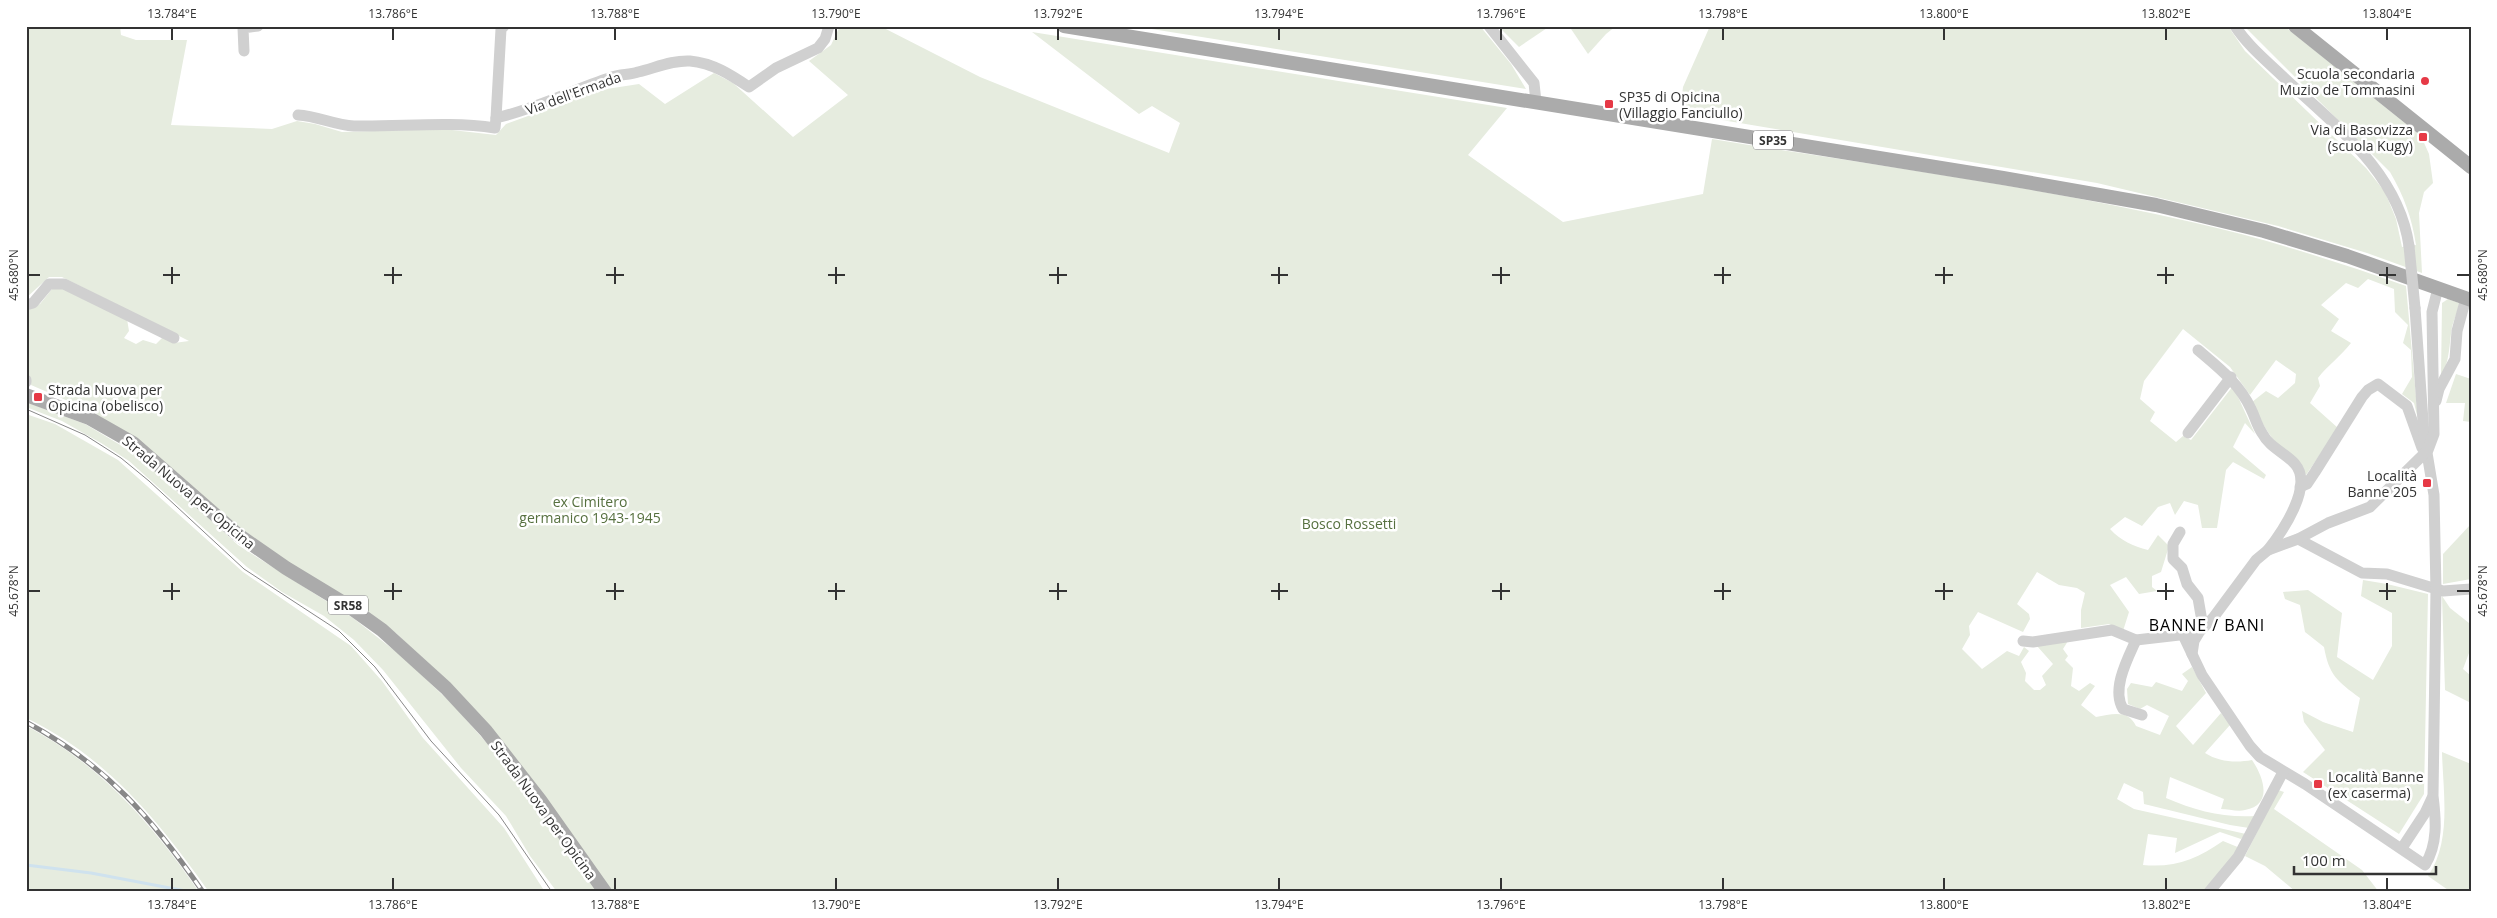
<svg xmlns="http://www.w3.org/2000/svg" width="2497" height="918" font-family="'Open Sans',sans-serif">
  <style>
    .green { fill: #e6ecdf }
    .lines { fill: none; stroke-linecap: round; stroke-linejoin: round }
    .stream { stroke: #cfe2ee; stroke-width: 3 }
    .minor { stroke: #d0d0d0; stroke-width: 11 }
    .major { stroke: #ababab; stroke-width: 14 }
    .tram { stroke: #888; stroke-width: 1 }
    .rail-casing { stroke: #888; stroke-width: 5 }
    .rail { stroke: #fff; stroke-width: 3; stroke-dasharray: 9; stroke-linecap: butt }
    .minor-bridge { stroke: #d0d0d0; stroke-width: 11 }
    .ticks { fill: none; stroke: #333; stroke-width: 2 }
    .poi-dot { fill: #e63946; stroke: #fff; stroke-width: 2 }
    .labels { text-anchor: middle; dominant-baseline: central; stroke-width: 5; stroke-linejoin: round; paint-order: stroke }
    .shield { fill: #fff; stroke: #707070; stroke-width: 1 }
    .shield-label { font-size: 12px; font-weight: bold; fill: #333 }
    .poi-label { font-size: 14px; fill: #333; stroke: #fff; text-anchor: end }
    .street-label { font-size: 14px; fill: #333; stroke: #fff }
    .park-label { font-size: 14px; fill: #56703f; stroke: #fff }
    .quarter-label { font-size: 16px; letter-spacing: 1px; fill: #000; stroke: #fff }
    .neatline { fill: none; stroke: #333; stroke-width: 2 }
    .ticks-label { font-size: 12px; text-anchor: middle; fill: #333 }
  </style>
  <rect width="100%" height="100%" fill="#fff"/>
  <!-- green -->
  <g class="green">
    <path d="M26 26H120L121 35 136 40H187L171 125 272 129 297 121 315 124 342 132 443 129 496 135 506 124 600 90 639 84 665 104 714 73 733 83 793 137 848 95 809 61 831 45 840 26H880L980 77 1169 153 1180 123 1152 106 1139 114 1032 32 1507 108 1468 155 1563 222 1703 194 1712 139C1873 165 2037 186 2196 223 2267 239 2338 262 2406 286L2418 419 2414 403 2402 394 2412 377 2411 350 2403 343 2408 325 2395 312 2394 289 2368 279 2358 288 2346 283 2321 305 2339 319 2331 331 2351 343C2340 357 2328 365 2318 378L2320 386 2310 403 2338 428 2306 475C2297 460 2291 458 2279 446 2267 433 2259 418 2252 402L2266 391 2278 398 2295 383 2296 374 2276 360 2250 395 2230 367 2183 329 2144 381 2140 399 2155 412 2150 421 2176 442 2183 436 2191 440 2233 386 2255 434 2245 423 2233 447 2266 475 2264 479 2233 462 2226 470 2217 528H2202L2198 505 2184 501 2175 515 2170 503 2158 507 2142 526 2125 517 2110 529C2121 541 2133 546 2148 550L2158 535 2169 546 2161 572 2152 576V587L2157 591 2139 594 2126 577 2110 585 2129 612 2123 631 2109 624 2081 628V610L2085 593 2077 588 2059 585 2037 572 2017 604 2029 614 2030 619 2023 632 1978 612 1969 626 1970 635 1962 649 1982 669 2007 651 2019 656 2024 647 2029 651 2021 662 2026 673 2025 681 2034 690H2040L2046 685 2042 676 2053 664 2037 646 2068 641 2063 649 2068 656 2065 660 2073 668 2071 686 2079 691 2090 683 2095 686 2081 705 2096 717C2112 714 2128 709 2136 726L2160 735 2169 716 2147 705 2140 709 2128 704 2127 689 2131 683 2152 687 2156 682 2182 691 2188 681 2182 674 2192 667 2206 693 2176 726 2193 745 2221 713 2230 725 2205 753C2219 762 2236 763 2252 760 2263 776 2274 805 2245 810 2238 812 2228 809 2221 809L2224 799 2170 777 2166 798C2196 811 2223 818 2256 816L2249 828 2230 825 2144 804 2143 792 2124 783 2117 799 2134 809 2246 834 2241 839 2220 832 2175 853 2177 838 2148 834 2143 865C2175 868 2197 859 2223 841L2240 848 2203 892H613L467 702 397 634 363 609 274 554 226 517 133 437 89 410 31 385V379L26 372V309L40 304 52 289H64L127 319 129 331 124 338 136 344 143 340 156 344 163 337 174 343 189 341 62 277H49L26 298Z"/>
    <path d="M1133 26H1480L1511 64 1526 89Z"/>
    <path d="M1498 26H1550L1519 47Z"/>
    <path d="M1569 26H1616L1606 34 1588 54Z"/>
    <path d="M1710 26H2228L2245 51 2366 168 2385 192 2396 219 2402 247 2416 245C2412 218 2404 196 2390 172L2244 26H2284L2421 136 2429 154 2433 183 2424 192 2419 213 2422 273 2367 253 2278 226 2097 183 1680 113 1683 87Z"/>
    <path d="M2448 299 2459 303C2458 312 2454 319 2452 327 2449 345 2450 360 2441 378L2442 303Z"/>
    <path d="M2456 374 2471 379V422L2463 421 2465 403H2446Z"/>
    <path d="M26 402 85 424 144 459 238 545 353 618 404 658 455 707 506 765 598 892H557L530 856 506 816 461 768 383 670 354 640 324 616 282 592 247 567 129 461 101 443 62 421 26 407Z"/>
    <path d="M26 414 55 424 118 460 243 572 351 646 382 681 423 738 504 828 545 892H209C159 821 106 756 26 718Z"/>
    <path d="M2471 524V579L2443 584V554Z"/>
    <path d="M2363 580 2387 584 2428 594 2424 794 2399 834 2303 772 2325 750 2304 722 2302 711 2323 722 2353 732 2360 698C2337 681 2329 675 2324 647L2305 632 2300 605 2285 599 2283 592 2308 590 2342 613 2337 657 2373 680 2392 646V613L2361 596Z"/>
    <path d="M2442 596 2450 608 2469 623V653L2463 669 2471 676V703L2445 690Z"/>
    <path d="M26 726C99 763 153 825 199 892H26Z"/>
    <path d="M2442 752 2471 764V892H2451L2428 876C2452 841 2443 792 2442 752Z"/>
    <path d="M2278 790 2284 792 2274 809 2362 870 2379 892H2296L2265 866 2245 856Z"/>
  </g>
  <g class="lines">
    <!-- stream -->
    <path class="stream" d="M26 865 91 873 191 892"/>
    <!-- minor -->
    <g class="minor">
      <path d="M1489 26 1534 83 1536 102"/>
      <path d="M2235 26C2246 43 2262 57 2277 71 2330 122 2398 169 2409 246"/>
      <path d="M244 51 243 28 258 26"/>
      <path d="M298 115C318 116 334 125 354 126 402 127 448 121 495 128L496 118C536 109 572 90 612 77 621 74 629 75 638 72 655 68 672 60 690 61 713 63 731 75 749 87L776 68 818 48 825 39 829 26"/>
      <path d="M496 118 501 29 504 26"/>
      <path d="M26 305 33 303 49 284H64L174 338"/>
      <path d="M2198 350C2219 368 2239 383 2251 409 2255 417 2257 426 2262 433 2270 448 2284 452 2295 464 2314 486 2282 532 2268 550"/>
      <path d="M26 380V382"/>
      <path d="M2436 401 2439 389 2455 359 2457 331 2466 298"/>
      <path d="M2188 433 2231 377"/>
      <path d="M2300 487 2307 484 2315 472 2362 397 2368 390 2378 384 2407 406 2422 448"/>
      <path d="M2180 532 2173 544V559L2182 568 2187 584 2198 598 2203 627"/>
      <path d="M2298 539 2362 573 2387 574 2443 591 2471 589"/>
      <path d="M2183 635 2202 675 2250 746 2260 757 2305 784 2425 865C2438 844 2436 820 2433 796L2436 590 2434 495 2424 435 2415 308"/>
      <path d="M2136 640C2128 658 2111 689 2123 709L2142 715"/>
      <path d="M2023 641 2033 642 2112 630 2136 640 2188 634"/>
      <path d="M2192 654 2194 641 2200 631 2213 618 2256 560 2268 550 2298 539 2328 523 2370 507 2428 450 2434 434 2432 312 2438 288"/>
      <path d="M2402 848 2425 813 2432 798"/>
      <path d="M2209 892 2238 857 2283 772"/>
    </g>
    <!-- major -->
    <g class="major">
      <path d="M1064 26 2003 178 2156 205 2264 231 2347 256 2471 300"/>
      <path d="M2295 26 2471 167"/>
      <path d="M26 395 89 418 133 443 237 534 286 568 347 605 382 630 446 688 486 731 540 800 605 892"/>
    </g>
    <!-- tram -->
    <path class="tram" d="M26 409 85 435 121 458 149 481 244 569 339 631 375 667 431 741 499 815 552 892"/>
    <defs>
      <path id="rail" d="M26 722C106 765 152 818 203 892"/>
    </defs>
    <!-- rail casing -->
    <use href="#rail" class="rail-casing"/>
    <!-- rail -->
    <use href="#rail" class="rail"/>
    <!-- minor-bridge -->
    <path class="minor-bridge" d="M2409 246 2415 308"/>
  </g>
  <!-- ticks -->
  <path class="ticks" d="M172 28V40M393 28V40M615 28V40M836 28V40M1058 28V40M1279 28V40M1501 28V40M1723 28V40M1944 28V40M2166 28V40M2387 28V40M172 267V284M393 267V284M615 267V284M836 267V284M1058 267V284M1279 267V284M1501 267V284M1723 267V284M1944 267V284M2166 267V284M2387 267V284M28 275H40M163 275H180M384 275H402M606 275H624M828 275H845M1049 275H1067M1271 275H1288M1492 275H1510M1714 275H1731M1935 275H1953M2157 275H2174M2379 275H2396M2457 275H2470M172 583V600M393 583V600M615 583V600M836 583V600M1058 583V600M1279 583V600M1501 583V600M1723 583V600M1944 583V600M2166 583V600M2387 583V600M28 591H40M163 591H180M384 591H402M606 591H624M828 591H845M1049 591H1067M1271 591H1288M1492 591H1510M1714 591H1731M1935 591H1953M2157 591H2174M2379 591H2396M2457 591H2470M172 878V890M393 878V890M615 878V890M836 878V890M1058 878V890M1279 878V890M1501 878V890M1723 878V890M1944 878V890M2166 878V890M2387 878V890"/>
  <!-- markers -->
  <g class="poi-dot">
    <circle cx="2425" cy="81" r="5"/>
    <rect x="1604" y="99" width="10" height="10" rx="2.5"/>
    <rect x="2418" y="132" width="10" height="10" rx="2.5"/>
    <rect x="33" y="392" width="10" height="10" rx="2.5"/>
    <rect x="2422" y="478" width="10" height="10" rx="2.5"/>
    <rect x="2313" y="779" width="10" height="10" rx="2.5"/>
  </g>
  <g class="labels">
    <!-- shield labels -->
    <g class="shield">
      <rect x="1753" y="130.5" width="40" height="19" rx="4"/>
      <rect x="328" y="595.5" width="40" height="19" rx="4"/>
    </g>
    <g class="shield-label">
      <text x="1773" y="140">SP35</text>
      <text x="348" y="605">SR58</text>
    </g>
    <!-- poi labels -->
    <g class="poi-label">
      <text x="2415" y="73">Scuola secondaria<tspan x="2415" dy="16">Muzio de Tommasini</tspan></text>
      <text x="1619" y="96" text-anchor="start">SP35 di Opicina<tspan x="1619" dy="16">(Villaggio Fanciullo)</tspan></text>
      <text x="2413" y="129">Via di Basovizza<tspan x="2413" dy="16">(scuola Kugy)</tspan></text>
      <text x="48" y="389" text-anchor="start">Strada Nuova per<tspan x="48" dy="16">Opicina (obelisco)</tspan></text>
      <text x="2417" y="475">Località<tspan x="2417" dy="16">Banne 205</tspan></text>
      <text x="2328" y="776" text-anchor="start">Località Banne<tspan x="2328" dy="16">(ex caserma)</tspan></text>
    </g>
    <!-- street labels -->
    <g class="street-label">
      <text transform="translate(573 93) rotate(-20)">Via dell'Ermada</text>
      <text transform="translate(189 492) rotate(40)">Strada Nuova per Opicina</text>
      <text transform="translate(544 810) rotate(54)">Strada Nuova per Opicina</text>
    </g>
    <!-- park labels -->
    <g class="park-label">
      <text x="590" y="501">ex Cimitero<tspan x="590" dy="16">germanico 1943-1945</tspan></text>
      <text x="1349" y="523">Bosco Rossetti</text>
    </g>
    <!-- quarter labels -->
    <g class="quarter-label">
      <text x="2207" y="625">BANNE / BANI</text>
    </g>
  </g>
  <!-- border -->
  <rect width="2497" height="918" fill="none" stroke="#ffffff" stroke-width="55"/>
  <!-- scale -->
  <path d="M2294 866v8h142v-8" fill="none" stroke="#333333" stroke-width="2.5"/>
  <text x="2302" y="866" font-size="15" fill="#333333" stroke="#ffffff" stroke-width="4" paint-order="stroke">100 m</text>
  <rect x="28" y="28" width="2442" height="862" class="neatline"/>
  <g class="ticks-label">
    <text x="172" y="18">13.784°E</text>
    <text x="393" y="18">13.786°E</text>
    <text x="615" y="18">13.788°E</text>
    <text x="836" y="18">13.790°E</text>
    <text x="1058" y="18">13.792°E</text>
    <text x="1279" y="18">13.794°E</text>
    <text x="1501" y="18">13.796°E</text>
    <text x="1723" y="18">13.798°E</text>
    <text x="1944" y="18">13.800°E</text>
    <text x="2166" y="18">13.802°E</text>
    <text x="2387" y="18">13.804°E</text>
    <text transform="translate(14 275) rotate(-90)" y="4">45.680°N</text>
    <text transform="translate(2483 275) rotate(-90)" y="4">45.680°N</text>
    <text transform="translate(14 591) rotate(-90)" y="4">45.678°N</text>
    <text transform="translate(2483 591) rotate(-90)" y="4">45.678°N</text>
    <text x="172" y="909">13.784°E</text>
    <text x="393" y="909">13.786°E</text>
    <text x="615" y="909">13.788°E</text>
    <text x="836" y="909">13.790°E</text>
    <text x="1058" y="909">13.792°E</text>
    <text x="1279" y="909">13.794°E</text>
    <text x="1501" y="909">13.796°E</text>
    <text x="1723" y="909">13.798°E</text>
    <text x="1944" y="909">13.800°E</text>
    <text x="2166" y="909">13.802°E</text>
    <text x="2387" y="909">13.804°E</text>
  </g>
</svg>
